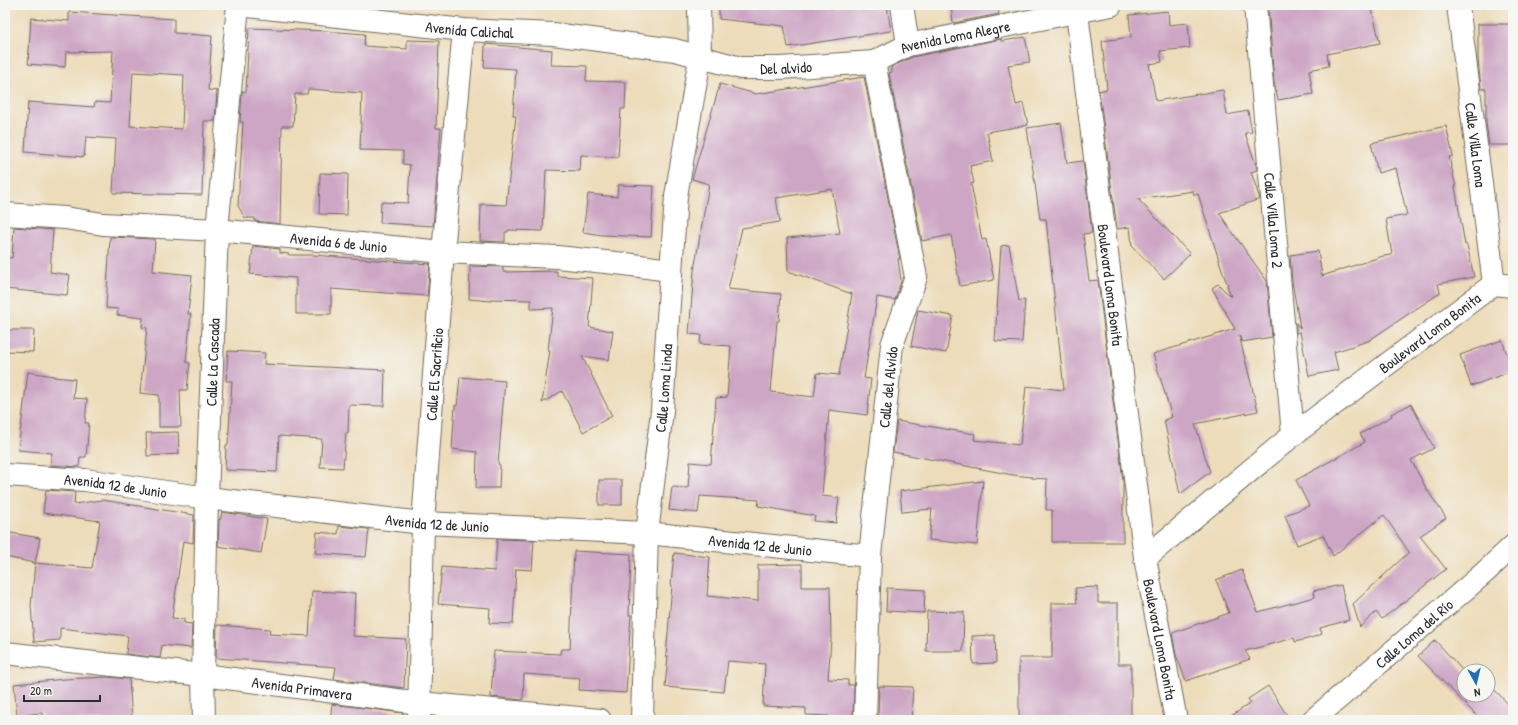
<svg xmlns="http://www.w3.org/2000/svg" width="1518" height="725" font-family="'Patrick Hand',sans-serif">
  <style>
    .building { fill: #cda6c5; fill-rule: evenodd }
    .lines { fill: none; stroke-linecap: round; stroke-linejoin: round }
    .street-casing { stroke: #6f695d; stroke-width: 24 }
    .street { stroke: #fff; stroke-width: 22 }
    .labels { text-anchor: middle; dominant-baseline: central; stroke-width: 3.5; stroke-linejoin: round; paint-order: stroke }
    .street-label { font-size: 15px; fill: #2b2b2b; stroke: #f6f6f2 }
  </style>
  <rect width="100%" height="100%" fill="#f6f6f2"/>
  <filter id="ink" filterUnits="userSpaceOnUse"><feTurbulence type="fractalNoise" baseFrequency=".025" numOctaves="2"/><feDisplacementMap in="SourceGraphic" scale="8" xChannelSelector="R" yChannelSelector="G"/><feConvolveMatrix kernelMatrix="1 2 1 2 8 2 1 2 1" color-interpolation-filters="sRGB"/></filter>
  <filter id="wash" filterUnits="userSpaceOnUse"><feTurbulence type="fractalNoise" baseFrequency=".012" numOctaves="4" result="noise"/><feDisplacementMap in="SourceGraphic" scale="16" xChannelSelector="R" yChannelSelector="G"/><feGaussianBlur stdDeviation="0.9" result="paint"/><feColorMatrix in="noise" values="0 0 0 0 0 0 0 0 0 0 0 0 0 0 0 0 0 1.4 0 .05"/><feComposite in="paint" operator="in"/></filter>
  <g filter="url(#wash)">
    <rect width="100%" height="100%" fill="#eddcba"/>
    <g id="blocks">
      <!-- building -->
      <g class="building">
        <path d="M719 5H829L830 8 850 5H887L891 31 788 47 784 26 719 19Z"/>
        <path d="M951 5H998L999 14 953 23Z"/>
        <path d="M1268 5H1371L1380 43 1327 54 1329 66 1309 70 1313 94 1278 100 1274 82Z"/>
        <path d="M1168 11 1169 25 1188 23 1190 48 1160 51 1162 62 1149 64 1156 101 1223 90 1227 115 1248 111 1252 132 1245 133 1257 168V170L1251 172 1260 199 1219 213 1267 281 1272 337 1242 342 1239 335 1258 411 1195 424 1210 472 1180 494 1164 420 1172 417 1153 354 1235 329 1212 288 1218 284 1231 297 1227 285 1228 284 1225 279 1198 194 1194 195 1193 191 1138 199 1190 254 1164 279 1132 246 1130 227 1117 229 1099 91 1107 89 1102 41 1131 37 1129 15Z"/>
        <path d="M69 12 174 19V33L212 36 208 90 217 91 215 121H204L202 195 113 193 116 139 86 137 84 157 25 152 28 102 94 107 95 102 110 103 113 51 66 52 65 67 28 64 31 18 69 21ZM133 72 184 75 182 129 130 126Z"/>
        <path d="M1478 24H1513V145H1489L1486 122V89H1481L1478 59Z"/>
        <path d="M249 28 326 31 365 34 364 46 407 49V40L439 41 436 128H441L433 226 380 223 381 202 408 203 410 165 403 164V151L360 150 362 93 308 89 307 94H295L293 126H282L280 224 255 221V218H245L238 206 243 122H240L242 91 246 92Z"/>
        <path d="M1025 37 1030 62 1008 65 1016 105 1023 103 1028 125 987 132 993 161 970 166 974 183 971 184 982 240 986 239 994 280 960 286 951 235 922 241 889 73 892 72 891 67 912 57 1001 39V41H1004Z"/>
        <path d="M485 44 552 50 551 65 587 66 586 81 626 82 625 109H621L618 157 581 155 580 171 546 170 543 231 508 230V232H505V242L480 241 481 204 506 205 516 116H513L516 69 484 67Z"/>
        <path d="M864 77 900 259H898L901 281 895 300 877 297 864 378 871 379 867 415 829 410 822 496 839 498 836 523 814 521 815 516 758 506 759 500 700 496 698 513 669 510 672 487 688 488 690 462 711 464 716 398 727 397 731 346 700 344 701 335 689 334 694 270 709 184 692 179 720 84 756 94ZM832 189 840 233 787 238 788 271 852 294 839 375 817 373 814 397 771 392 777 321H779L781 294 728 289 742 228 780 222 776 198Z"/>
        <path d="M1061 123 1067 163 1083 161 1092 233 1083 234 1089 281 1098 280 1123 481V542H1052V510H1046L1047 479 1032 478V477L1013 475 893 452 897 421 975 434 974 440 1020 445 1026 386 1064 390 1046 219H1040L1027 128Z"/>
        <path d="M1446 126 1453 156 1449 157 1456 187H1455L1465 245H1467L1474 277 1438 284 1440 293 1368 341 1334 352 1338 370 1309 376 1300 332 1296 333V323L1300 328 1292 281 1290 255 1318 251 1322 276 1383 256 1392 255 1386 219 1407 215 1396 168 1378 173 1371 143Z"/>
        <path d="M320 173 348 174 347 215 319 214Z"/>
        <path d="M618 185 654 186 651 237 602 235 583 232 588 194 617 197Z"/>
        <path d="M14 227 53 230 50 272 70 275 67 295 5 289 7 257 12 258Z"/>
        <path d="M110 237 155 239 153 271 192 275 188 314H191L186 362 190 363 187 390H180L181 427H159V395L140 393 147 328 142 327 143 318 117 315 118 309 106 308Z"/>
        <path d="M1009 245 1019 301 1025 300 1022 342 995 341 1001 246Z"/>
        <path d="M253 246 280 249V253L289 254V255H313L430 264 427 296 331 289V314H296V278L250 274Z"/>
        <path d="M470 266 503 267V272L557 271V276L593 278 589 327 613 331 609 360 582 356 612 416 583 432 562 391 542 403 550 350H548L553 308 531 309V300L491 299V301L469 299Z"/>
        <path d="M918 310 953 316 946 353 911 346Z"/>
        <path d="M5 330H34L33 352 5 351Z"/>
        <path d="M1502 340 1513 371 1471 386 1460 355Z"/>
        <path d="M228 351 265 353 264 364 385 370 384 406 349 405 348 433H346L343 468 320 467 322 439 279 436 277 472 225 470 226 445H228L232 381H226Z"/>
        <path d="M28 372 54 376V377L75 379 73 398 87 399 85 423H89L86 457H80L79 467 50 465 52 453 18 450Z"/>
        <path d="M460 377 505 381 498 464 500 465 499 488H476L477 452 452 449 455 405 457 406Z"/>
        <path d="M1411 404 1434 448 1411 460 1426 488 1446 518 1420 536 1446 569 1382 619 1376 612 1360 627 1353 604 1409 552 1384 515 1333 556 1323 535 1297 545 1285 515 1309 506 1296 480 1365 442 1360 434 1392 416 1391 414Z"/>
        <path d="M178 432 179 454 147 456 146 433Z"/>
        <rect x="599" y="480" width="23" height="25"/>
        <path d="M983 481 977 545 929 540 932 509 902 512 900 491Z"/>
        <path d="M46 490 75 492 74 504 102 500 194 515 193 543 183 541 172 618 184 619V623L192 624 191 648 162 645 160 658 126 654 128 636 60 628V640L34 642 31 606 35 563 92 568 100 521 43 513Z"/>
        <path d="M222 512 267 519 261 553 218 546 219 519 220 520Z"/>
        <path d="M339 526 369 529 366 557 315 553 317 532 338 534Z"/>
        <path d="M5 532 40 538 35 563 5 557Z"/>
        <path d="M497 539 534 540 532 570 516 569 513 624 489 623 490 608 438 604 442 567 495 571Z"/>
        <path d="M574 551 631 554 629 615H631L626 693 579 690 580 678 524 674 523 700 491 697 494 651 560 654 561 649H570Z"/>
        <path d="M674 553 710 557 707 596 758 601V565L802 564V587H830L831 640 828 679 848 680V685H854L853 720H829V716L806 715V708L763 706 765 664 728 661 724 692 665 687 668 656H666L672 585H671Z"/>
        <path d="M1242 570 1258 612 1315 597 1313 591 1341 585 1349 620 1320 628 1322 634 1311 638 1295 642 1294 638 1245 651 1250 659 1186 681 1176 655 1172 633 1229 613 1216 580Z"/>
        <path d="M1098 587V603H1118V664H1131V720H1019V658H1052V603H1077L1075 588Z"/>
        <path d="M887 588 925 590 924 613 886 611Z"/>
        <path d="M312 591 355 593 353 636 406 639 404 688 334 679 336 667 216 658 217 625 270 629 269 634 309 636Z"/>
        <path d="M927 611 964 612 963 651H926Z"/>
        <path d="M995 635 996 663 973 664 972 636Z"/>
        <path d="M1435 640 1464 672V695H1488V683L1513 709V720H1481L1418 656Z"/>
        <path d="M107 677 129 679 132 720H43L42 713 17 716 14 684 65 679Z"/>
        <path d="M879 686 913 687 911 720H878Z"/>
        <path d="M1268 686 1290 720H1225L1251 703 1248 699Z"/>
        <path d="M332 704 403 713 402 720H330Z"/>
      </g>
    </g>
  </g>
  <g filter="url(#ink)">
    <use href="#blocks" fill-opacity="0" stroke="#6f695d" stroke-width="1"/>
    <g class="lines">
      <defs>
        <g id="street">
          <path id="s1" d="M238 5 464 30 553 34 675 50 741 68H780L874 62 908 45 1111 5"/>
          <path d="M902 5 908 45"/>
          <path id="s2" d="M1076 5 1145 558 1176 720"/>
          <path id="s3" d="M1255 5 1293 435"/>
          <path id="s4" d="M1458 5 1494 284"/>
          <path id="s5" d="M5 214 65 218 103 224 217 230 443 252 557 257 625 264 662 269 671 272"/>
          <path id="s6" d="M5 475 85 480 207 498 423 523 647 533 870 556"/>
          <path id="s7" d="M1145 558 1293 435 1494 284 1513 286"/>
          <path id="s8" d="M5 653 203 675 420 703 600 720"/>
          <path id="s9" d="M204 720 203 675 207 498 217 230 238 5"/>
          <path id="s10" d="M419 720 423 523 443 252 464 30"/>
          <path id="s11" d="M642 720 647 533 662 411 676 196 700 58 699 5"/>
          <path id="s12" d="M865 720 870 556 892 345 916 277 874 62"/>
          <path id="s13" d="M1313 720 1484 573 1513 546"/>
        </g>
      </defs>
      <!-- street casing -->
      <use href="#street" class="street-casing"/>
      <!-- street -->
      <use href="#street" class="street"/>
    </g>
  </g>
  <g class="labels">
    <!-- street labels -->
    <g class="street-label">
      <text stroke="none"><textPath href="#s1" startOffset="233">Avenida Calichal</textPath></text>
      <text stroke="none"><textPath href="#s1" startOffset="727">Avenida Loma Alegre</textPath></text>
      <text stroke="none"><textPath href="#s1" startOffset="553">Del alvido</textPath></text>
      <text stroke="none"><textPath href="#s4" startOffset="141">Calle Villa Loma</textPath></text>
      <text stroke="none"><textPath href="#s3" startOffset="216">Calle Villa Loma 2</textPath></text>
      <text stroke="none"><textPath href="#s5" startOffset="335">Avenida 6 de Junio</textPath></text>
      <text stroke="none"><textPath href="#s2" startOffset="282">Boulevard Loma Bonita</textPath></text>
      <text stroke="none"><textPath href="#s7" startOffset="363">Boulevard Loma Bonita</textPath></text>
      <text stroke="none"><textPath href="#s9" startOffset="358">Calle La Cascada</textPath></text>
      <text stroke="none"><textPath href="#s10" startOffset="346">Calle El Sacrificio</textPath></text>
      <text stroke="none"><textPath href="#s12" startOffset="334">Calle del Alvido</textPath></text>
      <text stroke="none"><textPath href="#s11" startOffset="333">Calle Loma Linda</textPath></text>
      <text stroke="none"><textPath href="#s6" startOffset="111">Avenida 12 de Junio</textPath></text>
      <text stroke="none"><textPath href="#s6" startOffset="435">Avenida 12 de Junio</textPath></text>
      <text stroke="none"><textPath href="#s6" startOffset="759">Avenida 12 de Junio</textPath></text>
      <text stroke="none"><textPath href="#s13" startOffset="133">Calle Loma del Río</textPath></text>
      <text stroke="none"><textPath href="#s2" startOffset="640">Boulevard Loma Bonita</textPath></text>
      <text stroke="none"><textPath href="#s8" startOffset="299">Avenida Primavera</textPath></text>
    </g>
  </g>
  <!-- margin -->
  <rect width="1518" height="725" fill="none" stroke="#f6f6f2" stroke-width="20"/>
  <!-- north arrow -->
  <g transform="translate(1476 683) rotate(172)"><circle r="19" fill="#f6f6f2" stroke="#a5a5a2"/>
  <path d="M0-3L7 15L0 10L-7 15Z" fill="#1f6fb2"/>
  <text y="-6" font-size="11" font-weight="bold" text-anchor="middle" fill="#2b2b2b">N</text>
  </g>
  <!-- scale -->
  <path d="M24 695v6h76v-6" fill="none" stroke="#2b2b2b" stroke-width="2"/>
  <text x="30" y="695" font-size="12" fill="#2b2b2b" stroke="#f6f6f2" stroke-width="3" paint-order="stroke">20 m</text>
</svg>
